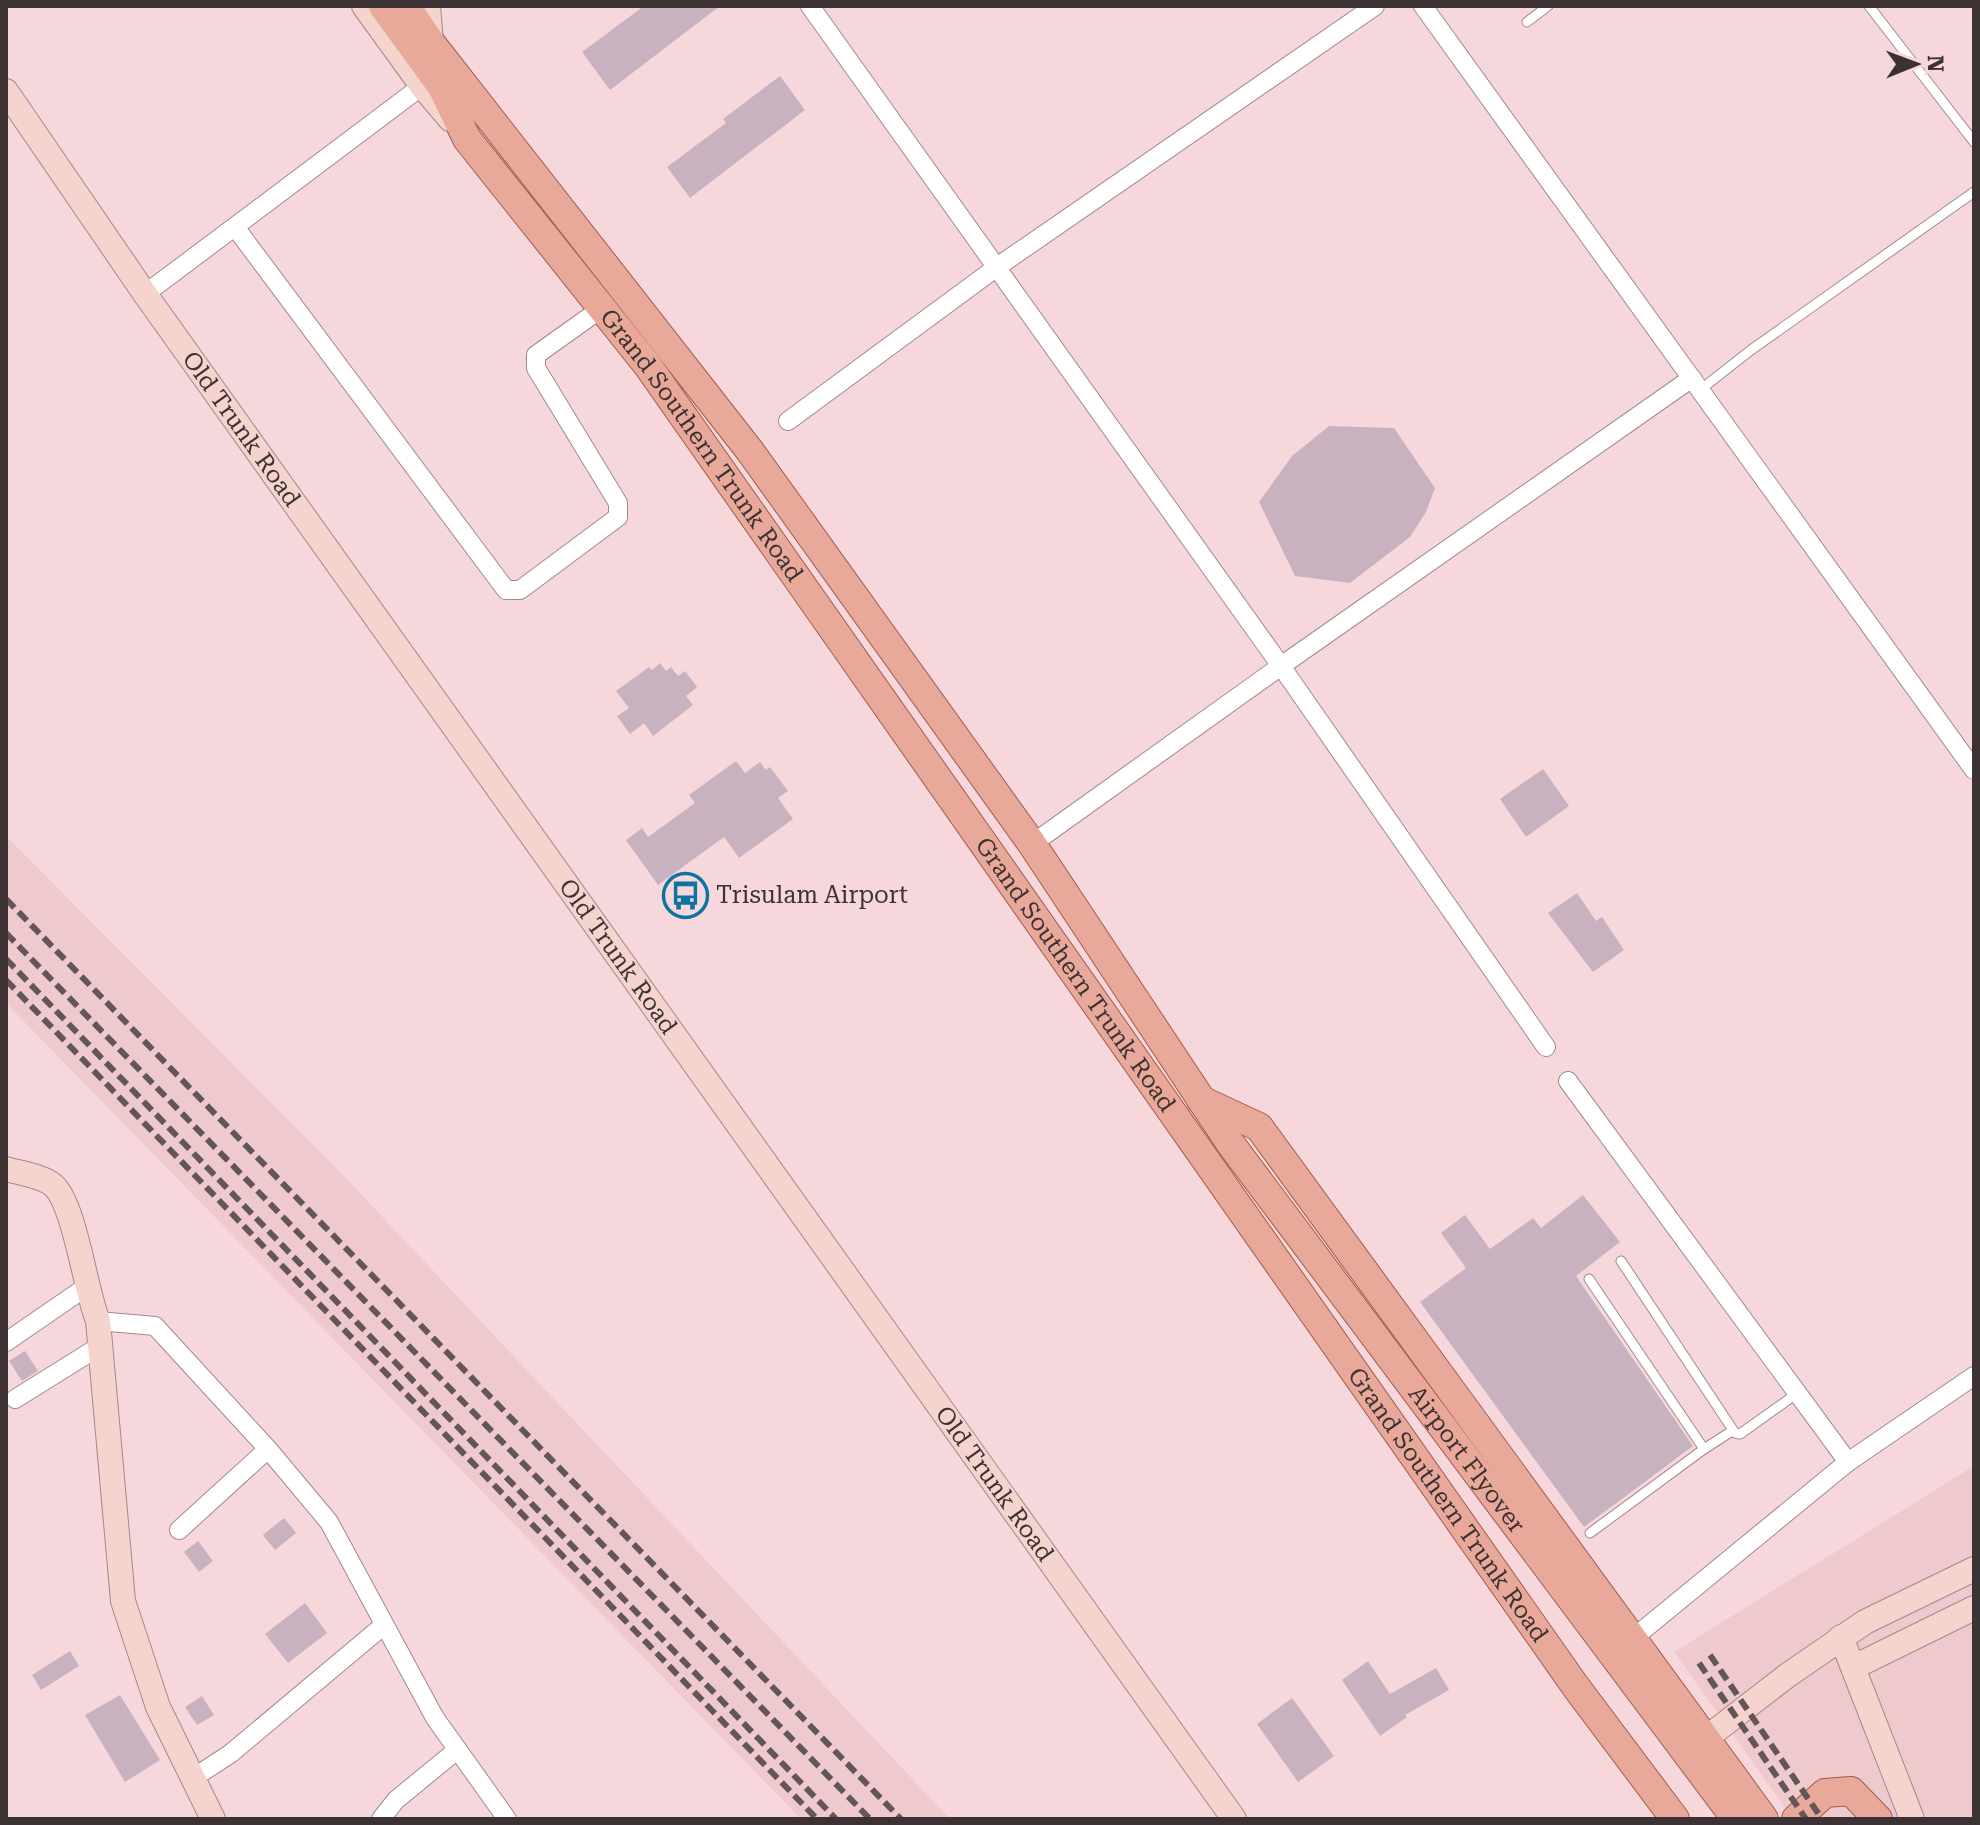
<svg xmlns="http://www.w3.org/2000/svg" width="1980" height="1825" font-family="'Roboto Serif',serif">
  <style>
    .built { fill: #eecacf }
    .building { fill: #c9b2c0 }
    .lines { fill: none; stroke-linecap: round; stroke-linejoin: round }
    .lane-casing { stroke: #a3888c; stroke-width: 11 }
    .street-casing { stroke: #a3888c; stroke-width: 20 }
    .secondary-casing { stroke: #a3888c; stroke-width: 26 }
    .primary-casing { stroke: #a35a4a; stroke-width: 30 }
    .lane { stroke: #fff; stroke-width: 9 }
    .street { stroke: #fff; stroke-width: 18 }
    .secondary { stroke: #f4d4cd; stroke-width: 24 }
    .primary { stroke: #e9a99a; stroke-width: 28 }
    .rail { stroke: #645556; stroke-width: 6; stroke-dasharray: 12 6; stroke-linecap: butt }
    .labels { text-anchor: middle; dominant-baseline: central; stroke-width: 6; stroke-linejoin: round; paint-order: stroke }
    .street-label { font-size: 24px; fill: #3d3233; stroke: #f6d8dc }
    .poi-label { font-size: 24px; fill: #3d3233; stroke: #f6d8dc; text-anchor: start }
  </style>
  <rect width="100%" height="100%" fill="#f6d8dc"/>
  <!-- built -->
  <g class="built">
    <path d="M6 836 340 1172 950 1819H801L6 1003Z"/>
    <path d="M1974 1466V1819H1793L1674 1652Z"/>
  </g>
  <!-- building -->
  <g class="building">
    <path d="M644 6H720L610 90 582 52Z"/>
    <path d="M780 76 805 110 690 198 667 167 726 123 723 119Z"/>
    <path d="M1329 426 1394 428 1435 488 1426 512 1410 537 1350 583 1295 576 1259 502 1292 456Z"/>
    <path d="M660 663 666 671 671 667 678 676 685 671 697 687 686 696 693 705 653 736 644 723 630 734 617 716 629 708 616 691 649 667 652 670Z"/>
    <path d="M736 761 745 773 760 762 766 770 770 767 788 791 778 798 793 819 739 858 724 837 658 885 626 840 642 828 648 837 695 803 689 795Z"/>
    <path d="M1543 769 1569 806 1526 837 1500 799Z"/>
    <path d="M1577 893 1596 921 1602 917 1624 950 1593 972 1548 913Z"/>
    <path d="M1583 1195 1620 1242 1576 1276 1693 1446 1584 1527 1420 1302 1466 1268 1441 1233 1465 1215 1490 1249 1533 1218 1541 1228Z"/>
    <path d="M25 1351 38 1371 22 1381 9 1361Z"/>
    <path d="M284 1518 296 1533 275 1550 263 1535Z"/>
    <path d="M198 1541 213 1561 199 1572 184 1552Z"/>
    <path d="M305 1603 327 1633 288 1663 265 1634Z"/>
    <path d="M70 1651 79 1666 41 1690 32 1675Z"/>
    <path d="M1368 1661 1390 1694 1436 1668 1449 1690 1405 1715 1407 1717 1380 1736 1342 1680Z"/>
    <path d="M120 1695 160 1760 125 1782 85 1715Z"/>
    <path d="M202 1696 214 1715 197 1725 185 1707Z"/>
    <path d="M1292 1698 1334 1756 1298 1782 1257 1724Z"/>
  </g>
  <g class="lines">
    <defs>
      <g id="lane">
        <path d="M1869 6 1974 142"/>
        <path d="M1527 22 1548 6"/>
        <path d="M1700 390 1751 350 1974 192"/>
        <path d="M1621 1261 1735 1433 1740 1434 1799 1392"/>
        <path d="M1589 1279 1704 1449 1732 1431"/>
        <path d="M1590 1533 1704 1449"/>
      </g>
      <g id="street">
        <path d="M810 6 1281 666 1546 1047"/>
        <path d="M1423 6 1974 770"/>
        <path d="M235 227 506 590H520L618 517V503L536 368V355L602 308"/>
        <path d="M145 294 422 86"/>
        <path d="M788 421 997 267 1375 6"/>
        <path d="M1032 844 1281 666 1692 378"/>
        <path d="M1568 1081 1848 1462"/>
        <path d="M98 1321 155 1326 268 1449 329 1522 435 1718 507 1819"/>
        <path d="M6 1342 86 1287"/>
        <path d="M15 1399 100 1346"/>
        <path d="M179 1530 268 1449"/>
        <path d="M1631 1640 1848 1462 1974 1376"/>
        <path d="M193 1778 230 1754 384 1625"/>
        <path d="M381 1819 396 1800 457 1750"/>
      </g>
      <g id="secondary">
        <path d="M364 6 422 86 450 119"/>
        <path d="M428 6 431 43"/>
        <path id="s1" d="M6 91 145 294 1234 1819"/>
        <path d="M6 1169C20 1173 42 1176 53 1185 75 1204 85 1290 98 1321L123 1601 158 1707 213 1819"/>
        <path d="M1841 1637 1912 1819"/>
        <path d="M1854 1667 1974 1608"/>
        <path d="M1705 1739 1788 1675 1865 1622 1974 1569"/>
      </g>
      <g id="primary">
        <path id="s2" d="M383 6 442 87 467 139 648 366 1576 1687 1675 1819"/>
        <path id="s3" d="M406 6 431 43 750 451 1032 844 1230 1143 1736 1819"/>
        <path d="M1201 1100 1259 1127 1764 1819"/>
        <path d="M1796 1819 1825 1793 1851 1791 1878 1819"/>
      </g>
    </defs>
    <!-- lane casing -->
    <use href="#lane" class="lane-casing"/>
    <!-- street casing -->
    <use href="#street" class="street-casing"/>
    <!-- secondary casing -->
    <use href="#secondary" class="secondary-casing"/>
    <!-- primary casing -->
    <use href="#primary" class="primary-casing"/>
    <!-- lane -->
    <use href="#lane" class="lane"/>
    <!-- street -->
    <use href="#street" class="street"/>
    <!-- secondary -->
    <use href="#secondary" class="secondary"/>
    <!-- primary -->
    <use href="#primary" class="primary"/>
    <!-- rail -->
    <g class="rail">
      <path d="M6 899 901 1819"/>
      <path d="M6 933 870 1819"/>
      <path d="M6 959 836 1819"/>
      <path d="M6 980 817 1819"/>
      <path d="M1710 1655 1822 1819"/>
      <path d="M1699 1663 1806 1819"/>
    </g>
  </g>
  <!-- icons -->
  <defs>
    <symbol id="bus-ring" viewBox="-11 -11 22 22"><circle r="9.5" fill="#f6d8dc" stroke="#0d73a0" stroke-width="1.5"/><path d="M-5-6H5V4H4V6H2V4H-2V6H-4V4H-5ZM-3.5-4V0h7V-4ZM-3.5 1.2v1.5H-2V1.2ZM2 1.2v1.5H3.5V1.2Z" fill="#0d73a0"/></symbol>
  </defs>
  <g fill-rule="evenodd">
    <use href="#bus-ring" x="660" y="870" width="51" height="51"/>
  </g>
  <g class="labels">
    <!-- street labels -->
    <g class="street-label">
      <text stroke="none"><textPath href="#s1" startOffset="412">Old Trunk Road</textPath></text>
      <text stroke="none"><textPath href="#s2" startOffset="544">Grand Southern Trunk Road</textPath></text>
      <text stroke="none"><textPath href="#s1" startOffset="1060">Old Trunk Road</textPath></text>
      <text stroke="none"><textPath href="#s2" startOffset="1192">Grand Southern Trunk Road</textPath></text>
      <text stroke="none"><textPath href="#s3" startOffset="1800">Airport Flyover</textPath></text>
      <text stroke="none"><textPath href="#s1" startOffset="1708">Old Trunk Road</textPath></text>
      <text stroke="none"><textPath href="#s2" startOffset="1840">Grand Southern Trunk Road</textPath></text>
    </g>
    <!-- poi labels -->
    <g class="poi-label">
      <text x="716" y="895">Trisulam Airport</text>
    </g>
  </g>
  <!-- border -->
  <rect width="1980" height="1825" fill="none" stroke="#3d3233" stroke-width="16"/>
  <!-- north arrow -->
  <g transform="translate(1916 64) rotate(89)" stroke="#f6d8dc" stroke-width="6" paint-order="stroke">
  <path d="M0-6L14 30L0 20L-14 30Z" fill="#3d3233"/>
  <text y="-12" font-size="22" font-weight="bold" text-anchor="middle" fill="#3d3233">N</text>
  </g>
</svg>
